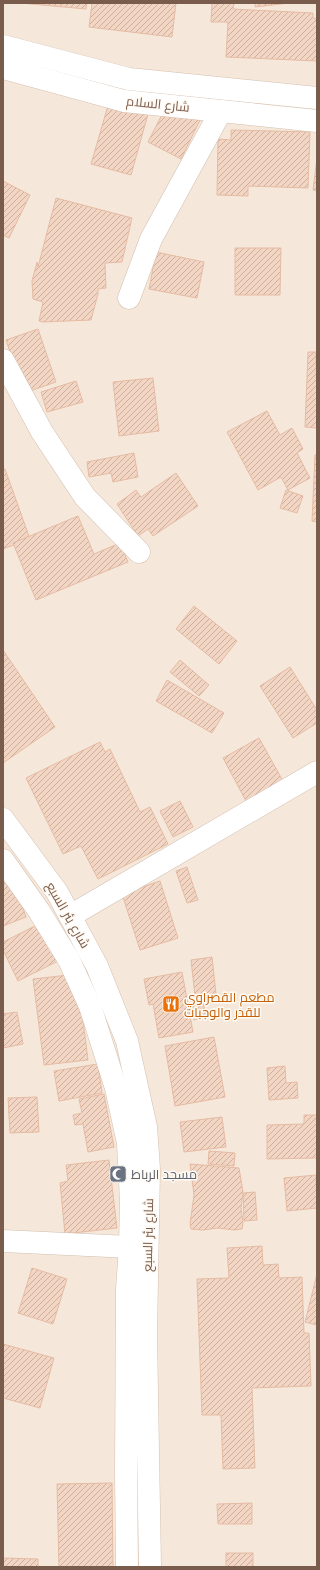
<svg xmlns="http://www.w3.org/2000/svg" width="320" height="1570" font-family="Helvetica,Cairo,sans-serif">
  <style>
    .residential { fill: #f5e8da }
    .building { fill: url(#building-hatch); stroke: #e6bba3 }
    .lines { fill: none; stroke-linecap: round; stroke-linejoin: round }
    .street-casing { stroke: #d1beb0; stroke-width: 23 }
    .secondary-casing { stroke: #d6c0b0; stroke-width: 23 }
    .street { stroke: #fff; stroke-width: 22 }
    .secondary { stroke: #fff; stroke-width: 22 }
    .labels { text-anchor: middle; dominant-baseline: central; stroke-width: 3; stroke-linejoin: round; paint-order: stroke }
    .street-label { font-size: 13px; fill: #7a5c4d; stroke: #fffaf3 }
    .food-label { font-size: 13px; fill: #c56008; stroke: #fffaf3; text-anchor: start }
    .worship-label { font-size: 13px; fill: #5b616d; stroke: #fffaf3; text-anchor: start }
  </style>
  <defs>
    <pattern id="building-hatch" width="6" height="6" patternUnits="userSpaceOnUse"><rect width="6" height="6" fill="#f3d5c3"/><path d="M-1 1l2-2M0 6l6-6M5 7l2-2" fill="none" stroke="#cab0a1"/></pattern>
  </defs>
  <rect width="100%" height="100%" fill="#fdf6ec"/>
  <!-- residential -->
  <rect class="residential" x="3" y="3" width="314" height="1564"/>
  <!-- building -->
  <g class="building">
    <path d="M20 3H87L86 9Z"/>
    <path d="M92 3H176L172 37 89 27Z"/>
    <path d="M212 3H234L233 9 313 13V18L317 19V61L226 57 228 22H211Z"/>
    <path d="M255 3H289L255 7Z"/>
    <path d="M172 95 204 112 181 159 148 142Z"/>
    <path d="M109 102 148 114 131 175 91 164Z"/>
    <path d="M231 130 310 132 308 188 248 186V196L217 195 218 139 231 140Z"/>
    <path d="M317 158V191L313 190Z"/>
    <path d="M3 181 30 195 9 238 3 235Z"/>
    <path d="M56 198 132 218 122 262 105 263 106 288 98 289V294L91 320 43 322 39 321 43 302 33 299 32 281 37 262 38 267Z"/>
    <path d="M235 248H281L280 295H235Z"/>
    <path d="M156 252 204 262 197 298 149 289Z"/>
    <path d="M38 329 56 382 24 393 6 340Z"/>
    <path d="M308 352H316L317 428 305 427Z"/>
    <path d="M153 378 159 431 119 436 113 382Z"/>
    <path d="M76 381 83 402 47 412 41 392Z"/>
    <path d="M267 411 280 435 292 428 303 449 297 453 310 478 288 490 281 477 258 490 227 432Z"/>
    <path d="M134 453 138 477 113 482 111 473 89 477 87 462Z"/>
    <path d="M315 455H317V522L312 521Z"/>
    <path d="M3 469H5L30 539 3 549Z"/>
    <path d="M176 473 198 506 153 536 148 529 138 536 117 504 136 490 141 497Z"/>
    <path d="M286 490 303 496 297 513 280 508Z"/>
    <path d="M78 516 94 554 120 543 128 562 36 600 13 543Z"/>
    <path d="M194 606 237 641 219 664 176 629Z"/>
    <path d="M3 650 55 727 3 763Z"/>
    <path d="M180 660 209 685 199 696 170 672Z"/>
    <path d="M290 667 317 710V723L293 738 260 686Z"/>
    <path d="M167 680 224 713 212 733 156 701Z"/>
    <path d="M259 738 283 781 246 801 223 758Z"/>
    <path d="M100 742 105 752 110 749 140 812 150 807 168 844 98 879 81 846 63 854 26 778Z"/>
    <path d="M180 801 193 827 173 837 160 811Z"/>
    <path d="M187 867 198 900 187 903 176 871Z"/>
    <path d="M8 868 26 917 3 926V870Z"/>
    <path d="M160 881 178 938 140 950 122 894Z"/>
    <path d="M41 923 60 960 18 981 3 950V942Z"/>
    <path d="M212 957 216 994 195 996 191 960Z"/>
    <path d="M182 972 193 1032 159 1038 153 1004 149 1005 144 979Z"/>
    <path d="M77 974 88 1060 44 1065 33 979Z"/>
    <path d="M203 1003 207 1016 194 1020 190 1007Z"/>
    <path d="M17 1012 23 1044 3 1048V1014Z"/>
    <path d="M214 1037 225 1097 175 1106 165 1046Z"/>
    <path d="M98 1064 102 1093 59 1101 54 1071Z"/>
    <path d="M285 1066 286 1083 297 1082 298 1098 269 1100 267 1068Z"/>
    <path d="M104 1094 114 1147 88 1152 83 1124 75 1125 73 1115 82 1113 79 1099Z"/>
    <path d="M37 1097 39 1132 10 1133 8 1098Z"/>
    <path d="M304 1115H317V1158L267 1159V1125L304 1124Z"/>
    <path d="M222 1117 226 1147 184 1152 180 1122Z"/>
    <path d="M209 1151 235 1153 234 1166 208 1164Z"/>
    <path d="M109 1160 117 1228 65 1234 60 1183 68 1181 66 1165Z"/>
    <path d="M190 1164 239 1168 243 1192 241 1208 243 1223 242 1229 234 1230 218 1228 203 1230 191 1229 190 1224 194 1195Z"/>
    <path d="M316 1175 317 1208 287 1211 284 1178Z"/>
    <path d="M255 1192 257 1220 244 1221 243 1193Z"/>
    <path d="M262 1246 263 1265 278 1264 279 1278 302 1277 304 1333H309L311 1386 252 1388 255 1468 223 1469 221 1415H202L197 1279 229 1278 227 1248Z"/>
    <path d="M32 1268 67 1279 53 1324 18 1313Z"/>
    <path d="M317 1274V1325L305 1322Z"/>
    <path d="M3 1344 54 1358 40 1408 3 1398Z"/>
    <path d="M112 1483 113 1567H59L57 1484Z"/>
    <path d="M252 1503V1524H218L217 1504Z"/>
    <rect x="226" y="1553" width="27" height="14"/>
    <path d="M3 1558 38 1559V1567H3Z"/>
  </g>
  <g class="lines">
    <defs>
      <g id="street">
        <path d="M129 298 151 239 221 111"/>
        <path d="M3 360 42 432 85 497 139 552"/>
        <path d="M70 916 317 772"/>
        <path d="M3 1241 130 1247"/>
      </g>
      <g id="secondary">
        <path d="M3 46 129 79 317 98"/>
        <path d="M3 68 124 101 317 121"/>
        <path d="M3 819 57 892 97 966 127 1041 146 1127 149 1169 146 1334 150 1567"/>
        <path d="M3 860 39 911 69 960 90 1006 116 1088 128 1143 131 1201 130 1247 127 1289 126 1472 127 1567"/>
      </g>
    </defs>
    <!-- street casing -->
    <use href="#street" class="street-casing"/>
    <!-- secondary casing -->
    <use href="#secondary" class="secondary-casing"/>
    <!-- street -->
    <use href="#street" class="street"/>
    <!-- secondary -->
    <use href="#secondary" class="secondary"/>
  </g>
  <!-- icons -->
  <defs>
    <symbol id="restaurant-square" viewBox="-11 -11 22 22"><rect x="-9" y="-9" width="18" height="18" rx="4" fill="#e8710a" stroke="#fffaf3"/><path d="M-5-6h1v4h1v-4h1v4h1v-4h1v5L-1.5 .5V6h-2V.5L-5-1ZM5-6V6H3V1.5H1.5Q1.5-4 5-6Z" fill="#fff"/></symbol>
    <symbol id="mosque-square" viewBox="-11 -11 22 22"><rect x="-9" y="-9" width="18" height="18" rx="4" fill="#6b7280" stroke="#fffaf3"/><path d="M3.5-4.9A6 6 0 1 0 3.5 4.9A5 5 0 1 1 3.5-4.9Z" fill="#fff"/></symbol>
  </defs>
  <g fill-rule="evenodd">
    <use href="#restaurant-square" x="161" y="994" width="20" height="20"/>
    <use href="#mosque-square" x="108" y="1164" width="20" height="20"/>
  </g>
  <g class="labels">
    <!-- street labels -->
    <g class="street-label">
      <text transform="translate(158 104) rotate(6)">شارع السلام</text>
      <text transform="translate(68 915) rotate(60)">شارع بئر السبع</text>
      <text transform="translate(148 1235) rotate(-89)">شارع بئر السبع</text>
    </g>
    <!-- food labels -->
    <g class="food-label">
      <text x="184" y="997">مطعم القصراوي<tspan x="184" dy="15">للقدر والوجبات</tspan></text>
    </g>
    <!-- worship labels -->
    <g class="worship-label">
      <text x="131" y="1174">مسجد الرباط</text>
    </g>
  </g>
  <!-- border -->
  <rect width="320" height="1570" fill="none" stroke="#7a5c4d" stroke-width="8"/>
</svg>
